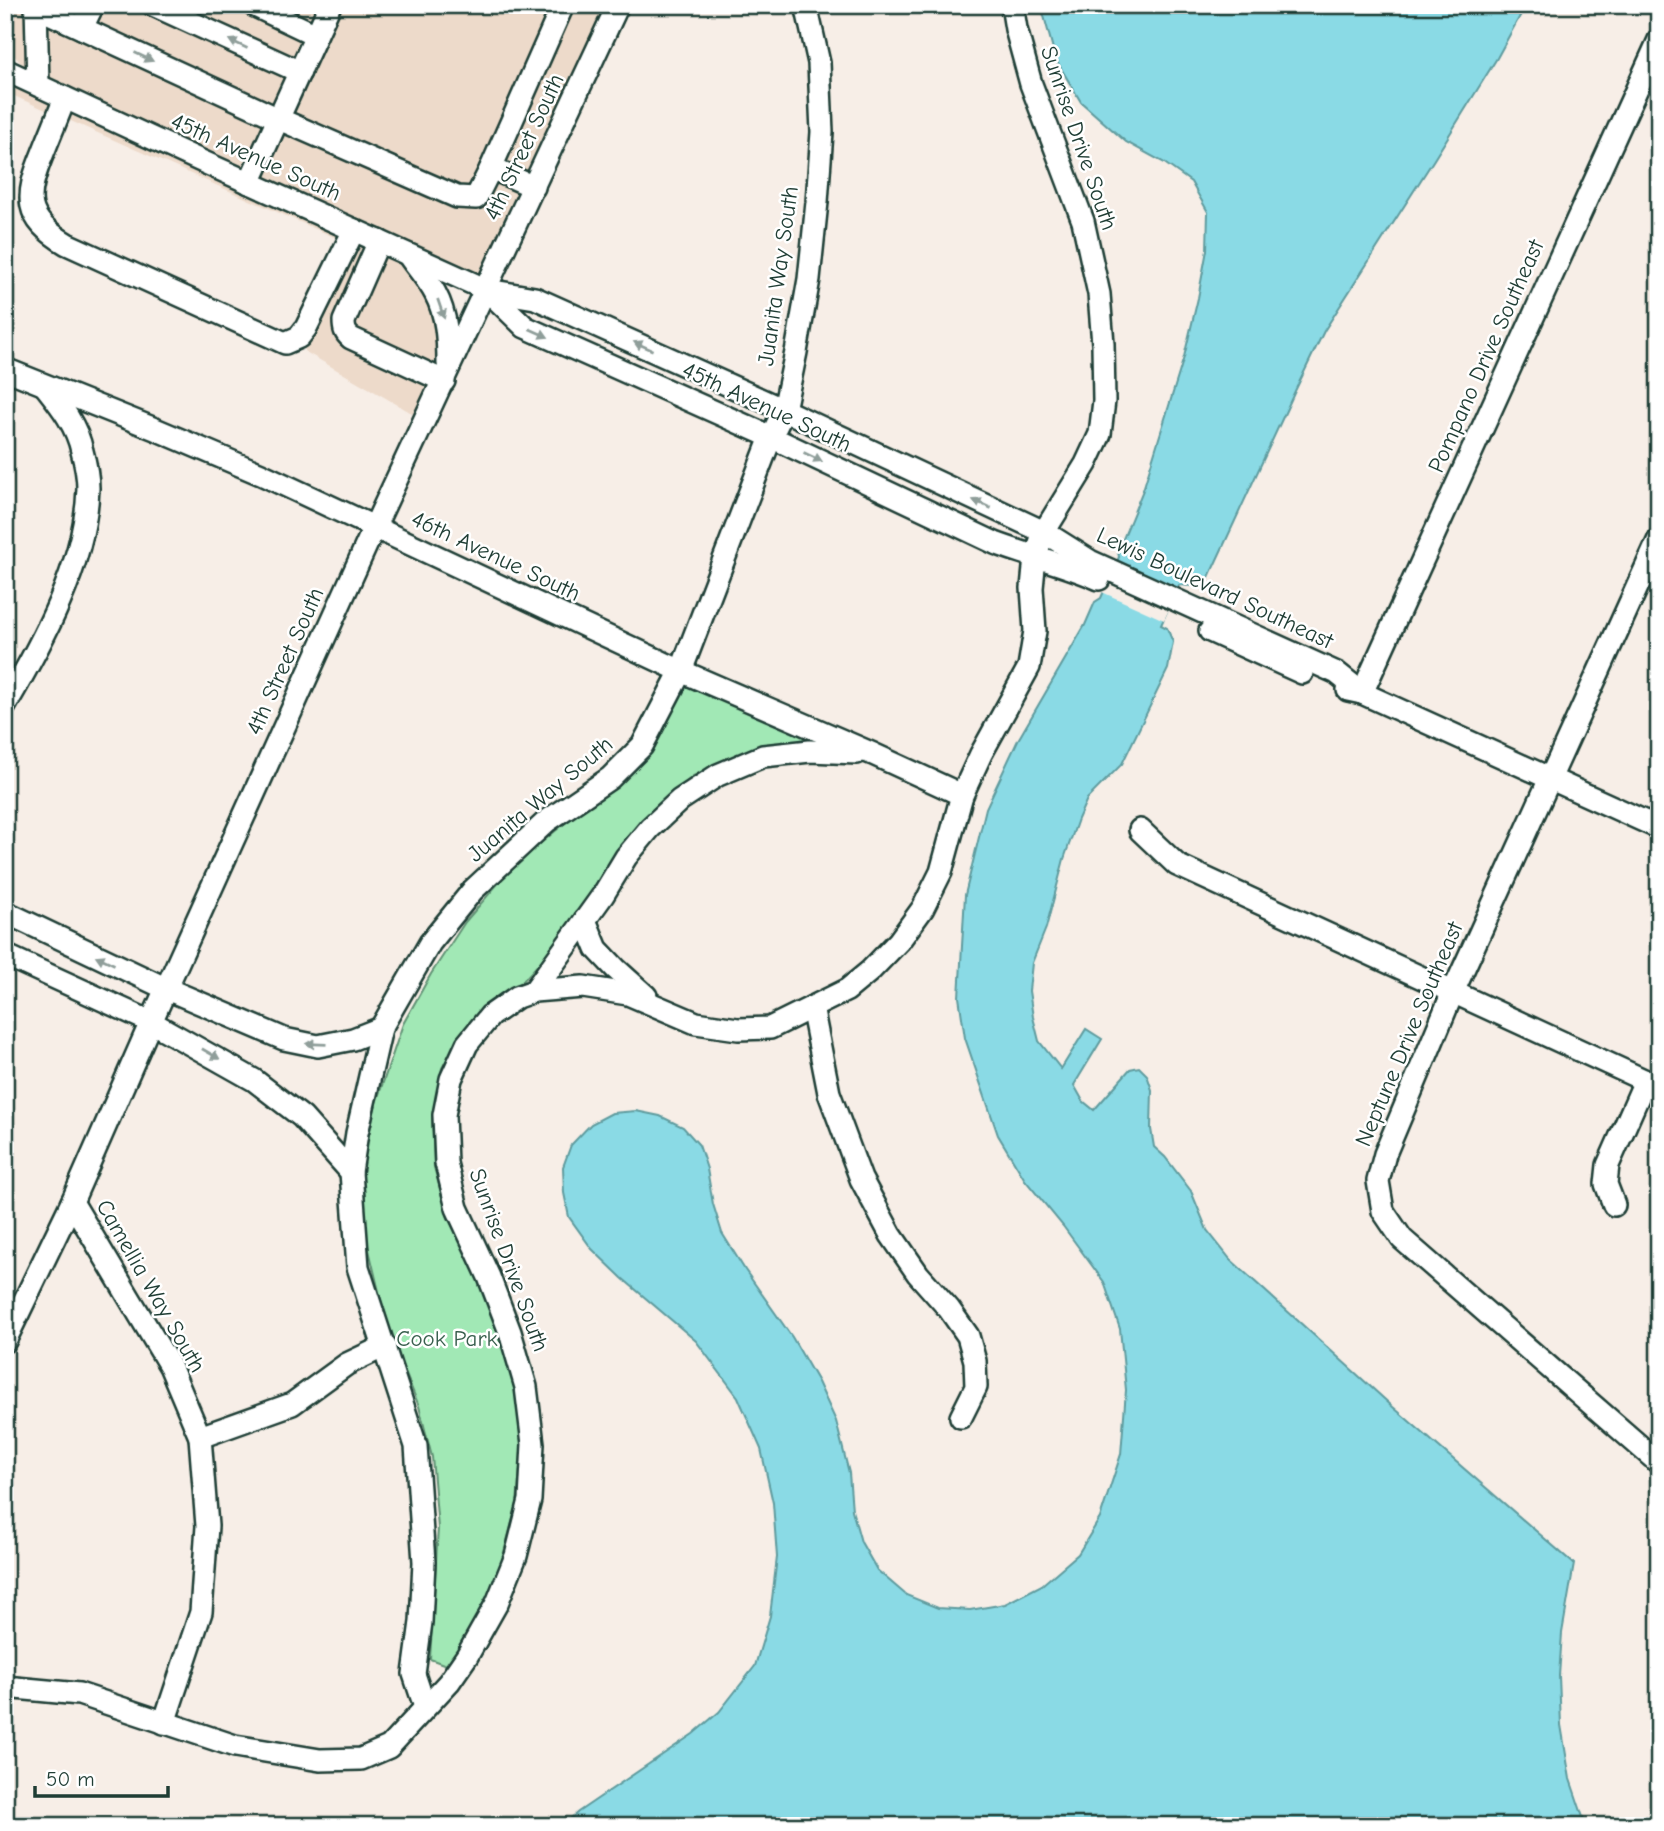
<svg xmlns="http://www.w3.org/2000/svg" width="1664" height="1831" font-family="'Comic Neue',sans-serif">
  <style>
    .built { fill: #eddaca }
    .green { fill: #a1e8b5; stroke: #609274; stroke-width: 2 }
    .water { fill: #8adae5; stroke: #5f9b9e; stroke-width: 2 }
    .pier { fill: #f7eee7 }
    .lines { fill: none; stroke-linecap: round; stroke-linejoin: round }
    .minor-casing { stroke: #1f3d34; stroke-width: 26 }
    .minor { stroke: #fff; stroke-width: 21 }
    .oneway { fill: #8f9e9a }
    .labels { text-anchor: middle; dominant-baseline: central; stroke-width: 5; stroke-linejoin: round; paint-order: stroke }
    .street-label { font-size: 23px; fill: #1f3d34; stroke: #fff }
    .park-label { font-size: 23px; fill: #395f4e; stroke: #fff }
  </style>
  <rect width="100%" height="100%" fill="#f7eee7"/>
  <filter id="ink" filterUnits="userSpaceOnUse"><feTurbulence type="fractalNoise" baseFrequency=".0143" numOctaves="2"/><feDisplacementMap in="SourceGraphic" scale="14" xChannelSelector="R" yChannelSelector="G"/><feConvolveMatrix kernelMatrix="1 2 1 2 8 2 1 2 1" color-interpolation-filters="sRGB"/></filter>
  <g filter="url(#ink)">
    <!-- built -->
    <g class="built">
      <path d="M5 5H608L483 277 414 246 409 240 406 242 26 68 5 46Z"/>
      <path d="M5 81 15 85 20 91 22 89 401 263 427 298 434 318 439 340 438 372 417 416 304 351 343 241 5 92Z"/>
    </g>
    <!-- green -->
    <path class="green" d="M686 682 790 728 807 738 793 743 760 746 731 758 693 776 657 809 573 923 544 958 522 982 491 1003 462 1032 442 1068 432 1117 434 1167 448 1218 479 1277 501 1336 514 1380 522 1443 517 1504 501 1563 481 1611 449 1666 430 1659 438 1528 432 1457 419 1406 397 1353 381 1300 365 1233 361 1170 376 1103 403 1024 431 974 465 922 513 866 571 818 627 777 651 751Z"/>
    <!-- water -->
    <path class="water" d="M1041 5H1526L1497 58 1433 161 1324 331 1295 391 1209 577 1194 586 1179 585 1161 625 1167 628 1173 642 1168 669 1122 764 1087 799 1078 819 1064 859 1046 928 1032 963 1029 991 1033 1017 1039 1041 1061 1069 1086 1029 1102 1039 1074 1085 1083 1101 1094 1110 1130 1069 1139 1067 1147 1075 1152 1090 1151 1129 1154 1147 1165 1157 1191 1191 1207 1230 1230 1259 1393 1407 1574 1564 1562 1633 1559 1676 1561 1725 1570 1779 1586 1826H562L578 1812 693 1734 719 1712 755 1666 770 1616 777 1557 773 1503 761 1449 738 1397 696 1341 622 1278 592 1249 569 1217 564 1193 563 1167 571 1145 591 1124 612 1113 636 1111 660 1116 683 1127 699 1145 707 1169 713 1204 722 1233 745 1270 792 1337 818 1382 836 1421 849 1473 852 1510 861 1542 877 1570 906 1595 938 1608 970 1610 1005 1604 1042 1585 1078 1554 1100 1518 1121 1454 1126 1390 1120 1329 1104 1282 1063 1226 1025 1180 998 1135 965 1038 959 997 965 895 986 808 1018 740 1085 625 1095 602 1101 598 1119 557 1118 551 1143 490 1184 357 1198 298 1207 250 1208 212 1191 182 1163 162 1126 142 1081 102 1056 60Z"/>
    <!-- pier -->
    <path class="pier" d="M1116 562 1178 590 1164 620 1102 592Z"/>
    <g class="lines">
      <defs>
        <g id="minor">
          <path d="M36 5 38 85"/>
          <path d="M153 5 300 72"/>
          <path d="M253 5 316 35"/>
          <path d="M36 7 279 119 457 197 476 198 491 168"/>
          <path d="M82 28 93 5"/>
          <path d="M5 70 199 160 487 290 535 298 784 410 1044 532 1090 561 1337 673 1362 693"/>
          <path d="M65 98C58 116 50 135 43 153 25 197 23 218 67 244L285 343 299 337 306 328 354 230"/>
          <path d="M249 183 330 5"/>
          <path d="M534 187 491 168 563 5"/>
          <path d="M379 241 344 321C344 329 345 333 351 338L444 381"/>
          <path d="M409 256C417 268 428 280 435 293 447 315 448 340 448 364"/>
          <path d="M487 290 525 327 771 437 995 543C1029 556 1065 564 1099 579"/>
          <path d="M5 369 155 429 261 474 681 671 873 754 962 795"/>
          <path d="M1659 539 1453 992 1385 1154 1378 1181 1383 1211 1402 1239 1659 1463"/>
          <path d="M1210 631 1302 673"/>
          <path d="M1348 690 1362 693 1659 828"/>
          <path d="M1362 693 1659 40"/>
          <path d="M5 706C42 643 86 563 88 488 88 476 85 462 82 451 77 426 61 406 46 387"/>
          <path d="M1140 830 1177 865 1659 1087"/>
          <path d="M5 912 167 989 284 1039 318 1046 353 1039 381 1028"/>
          <path d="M585 920 597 949 616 969 646 996"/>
          <path d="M5 955 151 1022 254 1080 302 1117 351 1172"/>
          <path d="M534 991 603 895 626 857 650 828 680 800 718 775 763 756 810 751 857 753"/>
          <path d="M812 1007 829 1093 861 1179 891 1235 918 1274 949 1309 968 1336 975 1361 976 1387 961 1417"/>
          <path d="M72 1202 170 1366 200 1437 207 1526 201 1612 164 1723"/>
          <path d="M1614 1205 1606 1184 1608 1165 1645 1081"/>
          <path d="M5 1341 72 1202 151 1022 374 528 618 5"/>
          <path d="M200 1437 292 1404 347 1364 385 1346"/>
          <path d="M5 1687 79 1694 235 1746 320 1760 361 1759 389 1747 449 1682 467 1656 497 1603 516 1556 530 1500 533 1444 526 1387 510 1332 489 1277 457 1208 446 1163 444 1115 451 1079 467 1044 490 1016 517 997 534 991 583 987 628 994 696 1023 738 1029 770 1028 847 990 870 971 899 941 923 908 941 872 962 795 981 754 1029 667 1035 631 1032 588 1035 557 1044 532 1086 464 1100 434 1104 401 1103 344 1099 294 1083 221 1031 84 1016 29 1012 5"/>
          <path d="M425 1707 414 1674 421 1622 424 1562 416 1446 358 1267 351 1172 357 1133 381 1028 430 943 473 890 547 821 610 778 642 746 681 671 771 437 784 410 796 352 809 279 817 202 822 132 819 63 806 5"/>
        </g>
      </defs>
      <!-- minor casing -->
      <use href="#minor" class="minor-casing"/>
      <!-- minor -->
      <use href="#minor" class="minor"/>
    </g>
    <!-- one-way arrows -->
    <defs><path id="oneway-solid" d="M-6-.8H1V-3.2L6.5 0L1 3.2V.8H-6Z" transform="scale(1.75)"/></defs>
    <g class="oneway">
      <use href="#oneway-solid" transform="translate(238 44) rotate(-155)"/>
      <use href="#oneway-solid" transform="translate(144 57) rotate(25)"/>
      <use href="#oneway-solid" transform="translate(441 309) rotate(71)"/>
      <use href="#oneway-solid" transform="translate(539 333) rotate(24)"/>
      <use href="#oneway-solid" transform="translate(643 346) rotate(-156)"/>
      <use href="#oneway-solid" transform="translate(813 457) rotate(26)"/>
      <use href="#oneway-solid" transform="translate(982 504) rotate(-155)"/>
      <use href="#oneway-solid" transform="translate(105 960) rotate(-155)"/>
      <use href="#oneway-solid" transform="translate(316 1044) rotate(-178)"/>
      <use href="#oneway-solid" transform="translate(211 1054) rotate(30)"/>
    </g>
  </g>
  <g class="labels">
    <!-- street labels -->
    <g class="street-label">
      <text transform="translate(1079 138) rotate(71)">Sunrise Drive South</text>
      <text transform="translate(524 147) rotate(-65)">4th Street South</text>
      <text transform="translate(256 157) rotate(24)">45th Avenue South</text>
      <text transform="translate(778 276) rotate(-82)">Juanita Way South</text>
      <text transform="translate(1486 356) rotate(-66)">Pompano Drive Southeast</text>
      <text transform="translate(767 407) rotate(25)">45th Avenue South</text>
      <text transform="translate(496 556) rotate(25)">46th Avenue South</text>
      <text transform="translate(1215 588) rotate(25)">Lewis Boulevard Southeast</text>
      <text transform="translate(285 661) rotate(-66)">4th Street South</text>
      <text transform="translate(540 799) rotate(-40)">Juanita Way South</text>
      <text transform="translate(1409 1034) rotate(-67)">Neptune Drive Southeast</text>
      <text transform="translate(509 1260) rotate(70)">Sunrise Drive South</text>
      <text transform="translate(151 1286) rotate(60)">Camellia Way South</text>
    </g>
    <!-- park labels -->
    <g class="park-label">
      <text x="447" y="1338">Cook Park</text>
    </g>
  </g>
  <!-- margin -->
  <rect width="1664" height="1831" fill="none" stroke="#fff" stroke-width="28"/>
  <rect x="14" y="14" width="1636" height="1803" fill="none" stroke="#1f3d34" stroke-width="2.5" filter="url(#ink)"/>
  <!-- scale -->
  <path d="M35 1786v10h133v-10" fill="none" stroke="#1f3d34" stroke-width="3.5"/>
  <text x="46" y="1786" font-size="21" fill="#1f3d34" stroke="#ffffff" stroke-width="5" paint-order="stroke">50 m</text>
</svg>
